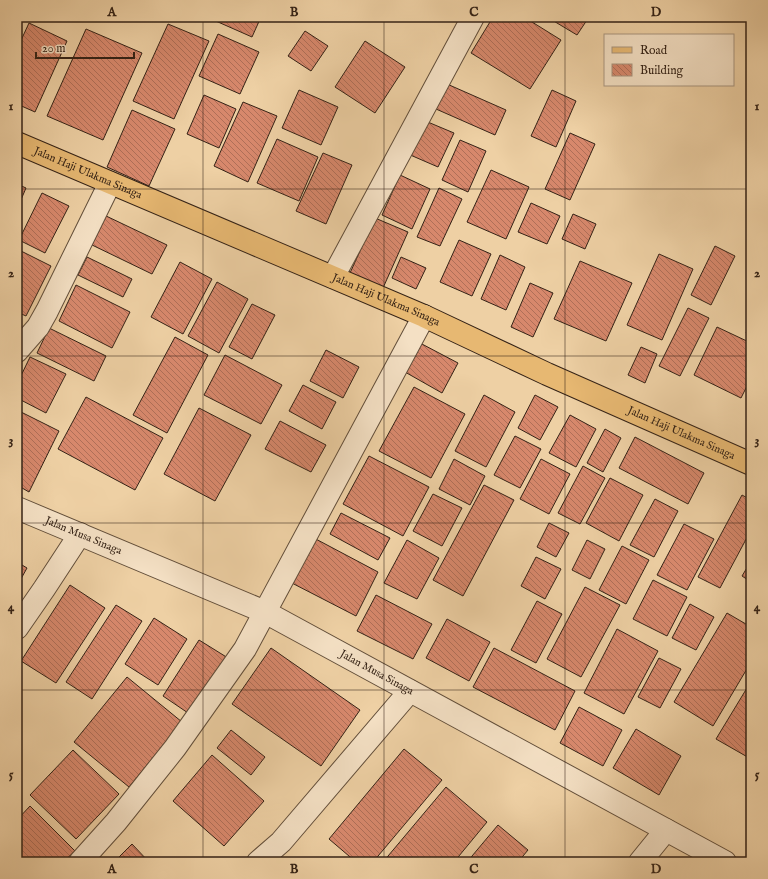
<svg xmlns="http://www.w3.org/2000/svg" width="768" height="879" font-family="'IM FELL English',serif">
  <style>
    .building { fill: url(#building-back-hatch); stroke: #342216 }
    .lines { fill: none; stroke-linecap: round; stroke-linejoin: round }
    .minor-casing { stroke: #624e3a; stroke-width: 24 }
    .major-casing { stroke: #342216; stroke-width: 24 }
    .minor { stroke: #f4e0c4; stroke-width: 22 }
    .major { stroke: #e7b872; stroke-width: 22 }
    .grid { fill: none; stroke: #342216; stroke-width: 1; stroke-opacity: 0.55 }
    .labels { text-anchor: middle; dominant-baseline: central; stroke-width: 3; stroke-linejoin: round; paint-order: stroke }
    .street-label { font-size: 11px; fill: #342216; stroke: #f4e0c4 }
    .neatline { fill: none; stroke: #342216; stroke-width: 1.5 }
    .grid-label { font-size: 13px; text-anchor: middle; font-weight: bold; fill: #342216 }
  </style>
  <defs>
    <pattern id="building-back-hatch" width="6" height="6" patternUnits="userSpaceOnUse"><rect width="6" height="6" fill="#d7886c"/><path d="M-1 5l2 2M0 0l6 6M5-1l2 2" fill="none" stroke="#af6f58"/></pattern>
  </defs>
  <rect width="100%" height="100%" fill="#eed0a4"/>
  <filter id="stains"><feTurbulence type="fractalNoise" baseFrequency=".005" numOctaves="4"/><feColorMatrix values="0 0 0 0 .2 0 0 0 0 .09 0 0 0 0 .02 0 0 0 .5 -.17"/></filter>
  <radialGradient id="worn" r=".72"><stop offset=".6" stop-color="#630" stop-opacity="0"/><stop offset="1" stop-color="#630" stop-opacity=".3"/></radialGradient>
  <!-- building -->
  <g class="building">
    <path d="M210 17H261L252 37 209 18Z"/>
    <path d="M493 17H524L561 40 530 89 471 53Z"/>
    <path d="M547 17H589L577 35Z"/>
    <path d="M29 23 67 41 35 112 17 104V49Z"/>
    <path d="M168 24 209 41 174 119 133 101Z"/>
    <path d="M86 29 142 53 103 140 47 116Z"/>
    <path d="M305 31 328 46 311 71 288 56Z"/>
    <path d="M218 34 259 52 240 94 199 76Z"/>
    <path d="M365 41 405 67 375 113 335 87Z"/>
    <path d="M447 84 506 110 495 135 436 109Z"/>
    <path d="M299 90 338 107 321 145 282 128Z"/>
    <path d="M552 90 576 101 556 147 531 136Z"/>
    <path d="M204 95 236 109 219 148 187 134Z"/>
    <path d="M243 102 277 116 248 182 214 166Z"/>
    <path d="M132 110 175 129 149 186 107 167Z"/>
    <path d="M423 120 454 133 438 167 408 154Z"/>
    <path d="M570 133 595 144 570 200 545 189Z"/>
    <path d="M277 139 318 157 299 201 257 183Z"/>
    <path d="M460 140 486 151 468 192 442 180Z"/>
    <path d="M323 153 352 165 326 224 296 211Z"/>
    <path d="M491 170 529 187 506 239 467 222Z"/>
    <path d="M400 175 430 189 412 229 382 215Z"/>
    <path d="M17 184 26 188 17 209Z"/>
    <path d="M439 188 462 199 440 246 417 237Z"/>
    <path d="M42 193 69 206 45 253 19 240Z"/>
    <path d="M531 203 560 216 547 244 518 232Z"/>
    <path d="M573 214 596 224 585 249 562 239Z"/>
    <path d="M104 215 167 245 152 274 90 244Z"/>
    <path d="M375 218 408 232 383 288 350 273Z"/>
    <path d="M459 240 491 254 472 296 440 282Z"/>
    <path d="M715 246 735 256 711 305 691 295Z"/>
    <path d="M17 249 51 266 26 316 17 312Z"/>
    <path d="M659 254 693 269 662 340 627 325Z"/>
    <path d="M500 255 525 267 506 310 481 299Z"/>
    <path d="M87 257 132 279 123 297 78 275Z"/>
    <path d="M401 257 426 268 416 289 392 278Z"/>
    <path d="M580 261 632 283 606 341 554 319Z"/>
    <path d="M180 262 212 279 183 334 151 317Z"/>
    <path d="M217 282 248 299 219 353 188 336Z"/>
    <path d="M530 283 553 293 533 337 511 327Z"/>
    <path d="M76 285 130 312 112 348 59 321Z"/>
    <path d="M252 304 275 315 252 359 229 347Z"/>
    <path d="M688 308 709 318 680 376 659 366Z"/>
    <path d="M751 323V335L746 333Z"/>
    <path d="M717 327 751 343V378L741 398 694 375Z"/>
    <path d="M49 328 106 356 94 381 37 353Z"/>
    <path d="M175 337 208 355 167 433 133 415Z"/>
    <path d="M420 343 458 363 442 393 405 372Z"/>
    <path d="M641 347 657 354 645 383 628 375Z"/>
    <path d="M326 350 359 367 343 398 310 381Z"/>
    <path d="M225 355 282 385 261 424 204 395Z"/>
    <path d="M30 357 66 374 46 413 17 398V384Z"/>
    <path d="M303 385 336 402 322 429 289 411Z"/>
    <path d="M414 387 465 414 431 478 379 451Z"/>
    <path d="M484 395 515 412 486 467 455 451Z"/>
    <path d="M535 395 558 407 540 440 518 428Z"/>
    <path d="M86 397 163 438 135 490 58 449Z"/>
    <path d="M199 408 251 435 215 501 164 474Z"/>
    <path d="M17 410 59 431 29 492 17 485Z"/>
    <path d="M570 415 596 429 576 467 549 453Z"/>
    <path d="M280 421 326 445 311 472 265 449Z"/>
    <path d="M605 429 621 438 603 472 587 463Z"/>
    <path d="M515 436 541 449 520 488 494 475Z"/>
    <path d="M635 437 704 473 688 504 619 468Z"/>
    <path d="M369 456 429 487 403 536 343 504Z"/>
    <path d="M454 459 485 476 470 505 439 489Z"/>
    <path d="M541 459 570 474 549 514 520 499Z"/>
    <path d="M583 466 605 478 580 524 558 513Z"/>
    <path d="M610 478 643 495 619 541 586 523Z"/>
    <path d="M484 485 514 500 463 596 433 580Z"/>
    <path d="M433 494 462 508 442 546 413 531Z"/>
    <path d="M742 495 751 500V530L720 588 698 577Z"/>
    <path d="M655 499 678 511 654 557 630 545Z"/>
    <path d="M341 513 390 538 378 560 330 534Z"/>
    <path d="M549 523 569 533 556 557 537 547Z"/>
    <path d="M684 524 714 539 687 590 657 575Z"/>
    <path d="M312 537 378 572 356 616 288 581Z"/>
    <path d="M407 540 439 558 417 599 384 583Z"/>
    <path d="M587 540 605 549 590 579 572 570Z"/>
    <path d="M622 546 649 560 626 604 599 590Z"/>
    <path d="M536 557 561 569 545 599 521 586Z"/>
    <path d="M751 561V582L742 576Z"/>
    <path d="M17 562 27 568 17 586Z"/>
    <path d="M653 580 687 597 667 636 633 619Z"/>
    <path d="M70 585 105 608 56 683 21 661Z"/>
    <path d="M585 587 620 605 581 677 547 659Z"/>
    <path d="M376 595 432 624 413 659 357 631Z"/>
    <path d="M537 601 562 614 536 663 511 650Z"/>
    <path d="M690 604 714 617 696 650 672 638Z"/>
    <path d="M116 605 142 621 92 699 66 682Z"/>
    <path d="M727 613 751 627V662L713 726 674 702Z"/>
    <path d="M154 618 187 639 158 685 125 664Z"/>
    <path d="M447 619 490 642 469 681 426 658Z"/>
    <path d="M617 629 658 651 624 714 584 693Z"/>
    <path d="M199 640 228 658 191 715 163 696Z"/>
    <path d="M271 648 360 710 321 766 232 704Z"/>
    <path d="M494 648 575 691 555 730 473 687Z"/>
    <path d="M659 658 681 669 660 708 638 697Z"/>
    <path d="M127 677 182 722 129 787 74 742Z"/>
    <path d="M750 683H751V759L716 739Z"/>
    <path d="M579 707 622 730 603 766 560 743Z"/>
    <path d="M636 729 681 756 659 795 613 768Z"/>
    <path d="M231 730 265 757 251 775 217 748Z"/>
    <path d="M404 749 442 780 373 862H356L329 839Z"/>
    <path d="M73 750 119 794 76 839 30 795Z"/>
    <path d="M212 755 264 801 224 846 173 801Z"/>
    <path d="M446 787 487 822 454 862H383Z"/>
    <path d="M30 806 75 851 63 862H23L17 856V820Z"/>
    <path d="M498 825 528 850 518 862H467Z"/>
    <path d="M132 844 149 862H114Z"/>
  </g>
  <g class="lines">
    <defs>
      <g id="minor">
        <path d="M333 277 473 17"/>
        <path d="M17 351 38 327 47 311 110 183"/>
        <path id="s1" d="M17 508 265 612 725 862"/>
        <path d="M17 628 44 589 80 534"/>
        <path d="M80 862 116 822 175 748 245 649 424 316"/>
        <path d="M258 862 281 842 410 691"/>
        <path d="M640 862 666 830"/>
      </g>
      <g id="major">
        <path id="s2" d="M17 143 424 316 547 374 751 464"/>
      </g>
    </defs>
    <!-- minor casing -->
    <use href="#minor" class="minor-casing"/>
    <!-- major casing -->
    <use href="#major" class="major-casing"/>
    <!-- minor -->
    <use href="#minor" class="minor"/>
    <!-- major -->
    <use href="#major" class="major"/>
  </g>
  <!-- grid -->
  <path class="grid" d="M203 17V862M384 17V862M565 17V862M17 189H751M17 356H751M17 523H751M17 690H751"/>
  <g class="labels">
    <!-- street labels -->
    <g class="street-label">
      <text stroke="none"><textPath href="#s2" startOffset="77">Jalan Haji Ulakma Sinaga</textPath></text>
      <text stroke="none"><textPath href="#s2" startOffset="401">Jalan Haji Ulakma Sinaga</textPath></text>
      <text stroke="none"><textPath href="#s2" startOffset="725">Jalan Haji Ulakma Sinaga</textPath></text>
      <text stroke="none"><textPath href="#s1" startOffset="72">Jalan Musa Sinaga</textPath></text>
      <text stroke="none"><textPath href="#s1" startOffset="396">Jalan Musa Sinaga</textPath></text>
    </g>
  </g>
  <!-- margin -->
  <rect width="768" height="879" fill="none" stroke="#eed0a4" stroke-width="44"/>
  <!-- legend -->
  <rect x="604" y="34" width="130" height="52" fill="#f4e0c4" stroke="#a7947e"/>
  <rect x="612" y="47" width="20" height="6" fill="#e7b872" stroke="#a7947e"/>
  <text x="640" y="54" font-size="12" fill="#342216">Road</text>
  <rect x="612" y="64" width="20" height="12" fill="url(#building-back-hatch)" stroke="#a7947e"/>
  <text x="640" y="74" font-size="12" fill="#342216">Building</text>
  <!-- scale -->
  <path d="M36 52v6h98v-6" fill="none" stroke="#342216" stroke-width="2"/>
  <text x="42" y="52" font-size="12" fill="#342216" stroke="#f4e0c4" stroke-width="3" paint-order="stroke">20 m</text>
  <rect x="22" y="22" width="724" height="835" class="neatline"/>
  <g class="grid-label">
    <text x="112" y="16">A</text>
    <text x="294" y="16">B</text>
    <text x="474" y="16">C</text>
    <text x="656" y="16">D</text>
    <text x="11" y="110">1</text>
    <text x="757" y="110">1</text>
    <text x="11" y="277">2</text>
    <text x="757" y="277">2</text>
    <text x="11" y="444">3</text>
    <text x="757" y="444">3</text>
    <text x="11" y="611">4</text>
    <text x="757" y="611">4</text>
    <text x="11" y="778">5</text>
    <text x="757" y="778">5</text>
    <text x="112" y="873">A</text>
    <text x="294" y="873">B</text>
    <text x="474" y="873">C</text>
    <text x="656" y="873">D</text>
  </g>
  <rect width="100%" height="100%" filter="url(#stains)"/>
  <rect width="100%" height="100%" fill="url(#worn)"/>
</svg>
